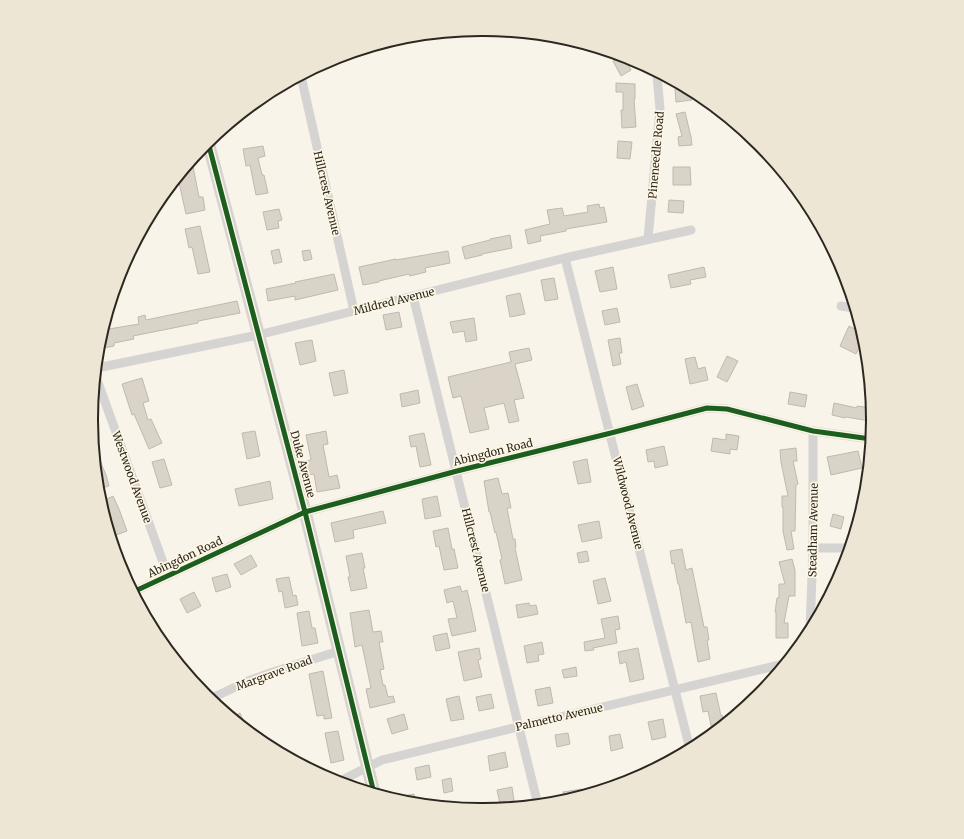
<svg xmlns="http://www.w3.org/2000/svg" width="964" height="839" font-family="Merriweather,serif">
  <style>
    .building { fill: #dad4c8; stroke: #bebab2 }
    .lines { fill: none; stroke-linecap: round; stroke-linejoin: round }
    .street { stroke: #d6d4d2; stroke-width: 9 }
    .secondary { stroke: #d6d4d2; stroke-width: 13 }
    .cycleway-casing { stroke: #fef6e4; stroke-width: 8 }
    .cycleway { stroke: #1b5e20; stroke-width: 5 }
    .labels { text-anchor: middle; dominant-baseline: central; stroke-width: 3.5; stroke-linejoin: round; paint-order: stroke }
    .street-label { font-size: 11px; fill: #2c2820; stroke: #fef6e4 }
    .rim { fill: none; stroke: #2c2820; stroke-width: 2 }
  </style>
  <rect width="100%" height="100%" fill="#f8f4ea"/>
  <!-- building -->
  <g class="building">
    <path d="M623 56 624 57 631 70 621 76 613 61Z"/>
    <path d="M616 83 635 84V99H634L636 127 622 128 621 110H623V92H616Z"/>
    <path d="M680 85 691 90 692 100 676 102 675 89 681 88Z"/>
    <path d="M685 112 691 137 692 145 679 146 678 137 682 136 676 114Z"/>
    <path d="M618 141 632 142 630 159 617 158Z"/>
    <path d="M263 146 265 156 258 158 262 175H264L268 193 256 195 250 165 246 166 243 149Z"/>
    <path d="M192 161 199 197H203L205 210 186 214 178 178 184 177 183 171Z"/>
    <path d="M673 167H690L691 185H673Z"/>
    <path d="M669 200 684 201 683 213 668 212Z"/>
    <path d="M599 204 600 208 604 207 607 222 566 229V231L540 236 541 241 528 244 525 230 550 224 547 210 562 208 564 216 588 212 587 206Z"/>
    <path d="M279 209 282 220 278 221 279 228 267 230 263 212Z"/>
    <path d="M200 226 210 272 198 274 192 247 189 248 185 229Z"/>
    <path d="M510 235 512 248 482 254V255L465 259 462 247 490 240V239Z"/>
    <path d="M279 249 282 262 274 264 271 251Z"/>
    <path d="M310 250 312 259 304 261 302 251Z"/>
    <path d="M448 251 450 263 425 268 426 272 410 276 409 274 379 281V282L363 285 359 267 396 259V260Z"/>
    <path d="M613 267 617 289 600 292 595 271Z"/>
    <path d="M704 267 706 277 690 280 691 284 671 288 668 275Z"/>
    <path d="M334 274 338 290 295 300V296L268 301 266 289 296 283 295 282Z"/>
    <path d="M554 278 558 299 545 301 541 280Z"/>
    <path d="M520 293 525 314 510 317 506 296Z"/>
    <path d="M237 301 240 313 198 321V323L133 336 134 339 114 343V346L98 349 99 343 103 330 139 324 138 317 145 315 146 320Z"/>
    <path d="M617 308 620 322 605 325 602 311Z"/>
    <path d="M399 312 402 327 386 330 383 315Z"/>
    <path d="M474 318 477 340 466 342 464 331 453 333 450 322Z"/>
    <path d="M849 326 862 333 864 339 856 354 840 346Z"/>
    <path d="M620 338 622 353H619L621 364 613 366 608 340Z"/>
    <path d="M312 340 316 361 300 365 295 343Z"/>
    <path d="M529 348 532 360 515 364 524 398 514 400 519 421 509 423 504 403 484 408 489 429 470 433 461 396 453 398 448 377 511 362 509 352Z"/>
    <path d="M727 356 738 361 727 382 717 377Z"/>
    <path d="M695 357 698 369 705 367 708 380 690 384 685 359Z"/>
    <path d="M344 370 348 393 334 396 329 373Z"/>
    <path d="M142 378 149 401 143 403 148 420 151 419 162 443 149 449 134 414 132 415 122 384Z"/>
    <path d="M637 384 644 406 632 410 626 387Z"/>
    <path d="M418 390 420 403 402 407 400 394Z"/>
    <path d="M790 392 807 395 805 407 788 404Z"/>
    <path d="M834 403 857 408V406L871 408 870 421 846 417 845 418 832 415Z"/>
    <path d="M255 431 260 456 247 459 242 433Z"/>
    <path d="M326 431 328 444 323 445 329 477 337 475 340 488 317 492 314 474 308 475 305 461 311 460 306 435Z"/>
    <path d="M424 433 431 465 420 467 416 446 411 447 409 436Z"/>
    <path d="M726 434 739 436 737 450 730 449V454L711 451 713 438 726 440Z"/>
    <path d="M664 446 668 465 655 468 654 461 648 462 646 450Z"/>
    <path d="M796 448 797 461H793L798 484 796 485 795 531H791L794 549 787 550 783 531V507H782V496H788L781 462 780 450Z"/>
    <path d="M858 451 862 468 831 475 827 457Z"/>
    <path d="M95 453H97L106 475 109 486 98 489Z"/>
    <path d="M164 459 172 485 160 488 152 462Z"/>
    <path d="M587 459 591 482 578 484 573 462Z"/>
    <path d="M498 478 502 494 508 493 511 508H507L513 539H515L516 547 515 548 522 580 505 584 500 560 502 559 496 532 495 533 490 512H489L484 481Z"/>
    <path d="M270 481 273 499 239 506 235 489Z"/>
    <path d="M113 496 119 509 127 531 111 537 101 502Z"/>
    <path d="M437 496 441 516 425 519 422 499Z"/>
    <path d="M383 511 386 523 353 530 354 538 335 542 331 523Z"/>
    <path d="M833 514 844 517 841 529 830 526Z"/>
    <path d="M599 521 602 538 582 542 578 525Z"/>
    <path d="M448 528 452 549H454L458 568 444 570 439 546 436 547 433 531Z"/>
    <path d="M682 549 686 570 692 568 704 627H707L709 640H707L710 659 698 662 691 622 686 623 679 584H678L674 563 672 564 670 551Z"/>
    <path d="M587 551 589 561 579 563 577 553Z"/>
    <path d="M362 553 365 568H363L367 588 351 591 348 577H350L346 556Z"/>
    <path d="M251 555 257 566 241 575 234 564Z"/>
    <path d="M792 559 795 570V596H789L784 623H788V638H776V612H775L777 598H779V584H785L779 562Z"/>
    <path d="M227 574 231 587 216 592 212 578Z"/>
    <path d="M289 577 293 596 296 595 298 605 285 608 282 591 279 592 276 579Z"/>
    <path d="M605 578 611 601 598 604 593 581Z"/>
    <path d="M460 586 462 592 467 590 471 607 476 631 452 636 448 619 457 618 453 601 447 603 444 590Z"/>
    <path d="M194 592 201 606 187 613 180 599Z"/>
    <path d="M529 603 530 606 536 605 538 614 518 618 516 605Z"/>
    <path d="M369 610 373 632 381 631 383 642H379L384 669 380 670 383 685H385L388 697 393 696 395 702 370 708 366 689 371 688 362 645 355 647 350 613Z"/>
    <path d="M309 611 312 628H315L318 643 302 646 297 613Z"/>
    <path d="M618 616 620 629 615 630 617 643 593 648 594 650 585 651 584 642 605 638 601 619Z"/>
    <path d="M447 633 450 648 436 651 433 636Z"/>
    <path d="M542 642 544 654 538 655 539 661 527 663 524 646Z"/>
    <path d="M479 648 481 659 478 660 482 677 464 681 458 652Z"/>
    <path d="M638 648 644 679 630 682 626 662 620 664 618 652Z"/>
    <path d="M576 667 577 676 564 678 562 670Z"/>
    <path d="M323 671 332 718 324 719V715L317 716 309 674Z"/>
    <path d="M550 687 553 703 538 706 535 690Z"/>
    <path d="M716 693 721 716 722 715 724 724 718 729 712 730 708 711 703 712 700 696Z"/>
    <path d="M491 694 494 708 479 711 476 697Z"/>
    <path d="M459 696 464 719 451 721 446 699Z"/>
    <path d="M240 713 247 730 232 717Z"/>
    <path d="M404 714 408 729 392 734 387 719Z"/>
    <path d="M663 719 666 737 652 740 648 722Z"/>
    <path d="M338 731 344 760 331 763 325 733Z"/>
    <path d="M568 733 570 744 557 747 555 735Z"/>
    <path d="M620 734 623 748 611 751 609 736Z"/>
    <path d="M505 752 508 767 490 771 488 756Z"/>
    <path d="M429 765 431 777 417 780 415 768Z"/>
    <path d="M451 778 453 791 444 793 442 780Z"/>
    <path d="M512 787 514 801 500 804 497 790Z"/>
    <path d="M582 789 583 795 565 800 563 792Z"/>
    <path d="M414 794 416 803 406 802 392 798Z"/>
  </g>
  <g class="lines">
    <!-- street -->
    <g class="street">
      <path d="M301 76 354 311"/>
      <path d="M648 239 660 109 657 76 654 71"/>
      <path d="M565 258 690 749"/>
      <path d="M413 296 538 805"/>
      <path d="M841 306 854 308"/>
      <path d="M97 368 258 335 565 258 691 230"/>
      <path d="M96 377 168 576"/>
      <path d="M813 548H849"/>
      <path d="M133 592 305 512 457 471 611 433 707 408 727 409 813 431 871 439"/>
      <path d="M810 630 813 548V431"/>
      <path d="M210 699 248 681 273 672 339 651"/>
      <path d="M338 782 382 760 518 727 784 664"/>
    </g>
    <!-- secondary -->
    <path class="secondary" d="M208 142 305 512 374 793"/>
    <defs>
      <g id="cycleway">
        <path d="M208 142 305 512 374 793"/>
        <path d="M133 592 305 512 457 471 611 433 707 408 727 409 813 431 871 439"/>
      </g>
    </defs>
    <!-- cycleway casing -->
    <use href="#cycleway" class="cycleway-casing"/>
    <!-- cycleway -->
    <use href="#cycleway" class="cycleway"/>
  </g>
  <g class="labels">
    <!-- street labels -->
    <g class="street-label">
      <text transform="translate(656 155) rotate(-85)">Pineneedle Road</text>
      <text transform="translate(327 193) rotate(77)">Hillcrest Avenue</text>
      <text transform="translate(394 301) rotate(-14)">Mildred Avenue</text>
      <text transform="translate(493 452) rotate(-14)">Abingdon Road</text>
      <text transform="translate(303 464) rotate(75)">Duke Avenue</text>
      <text transform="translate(132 477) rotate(70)">Westwood Avenue</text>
      <text transform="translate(628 503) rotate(76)">Wildwood Avenue</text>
      <text transform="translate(813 530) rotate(-89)">Steadham Avenue</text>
      <text transform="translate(476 550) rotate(76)">Hillcrest Avenue</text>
      <text transform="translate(185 557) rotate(-25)">Abingdon Road</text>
      <text transform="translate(274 673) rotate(-20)">Margrave Road</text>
      <text transform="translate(559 717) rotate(-13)">Palmetto Avenue</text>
    </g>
  </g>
  <!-- crop -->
  <path d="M0 0H964V839H0ZM481 36H483A383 383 0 0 1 866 419V420A383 383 0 0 1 483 803H481A383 383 0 0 1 98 420V419A383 383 0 0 1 481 36Z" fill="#ede6d4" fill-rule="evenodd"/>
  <path class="rim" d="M481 36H483A383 383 0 0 1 866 419V420A383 383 0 0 1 483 803H481A383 383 0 0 1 98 420V419A383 383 0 0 1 481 36Z"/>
</svg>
